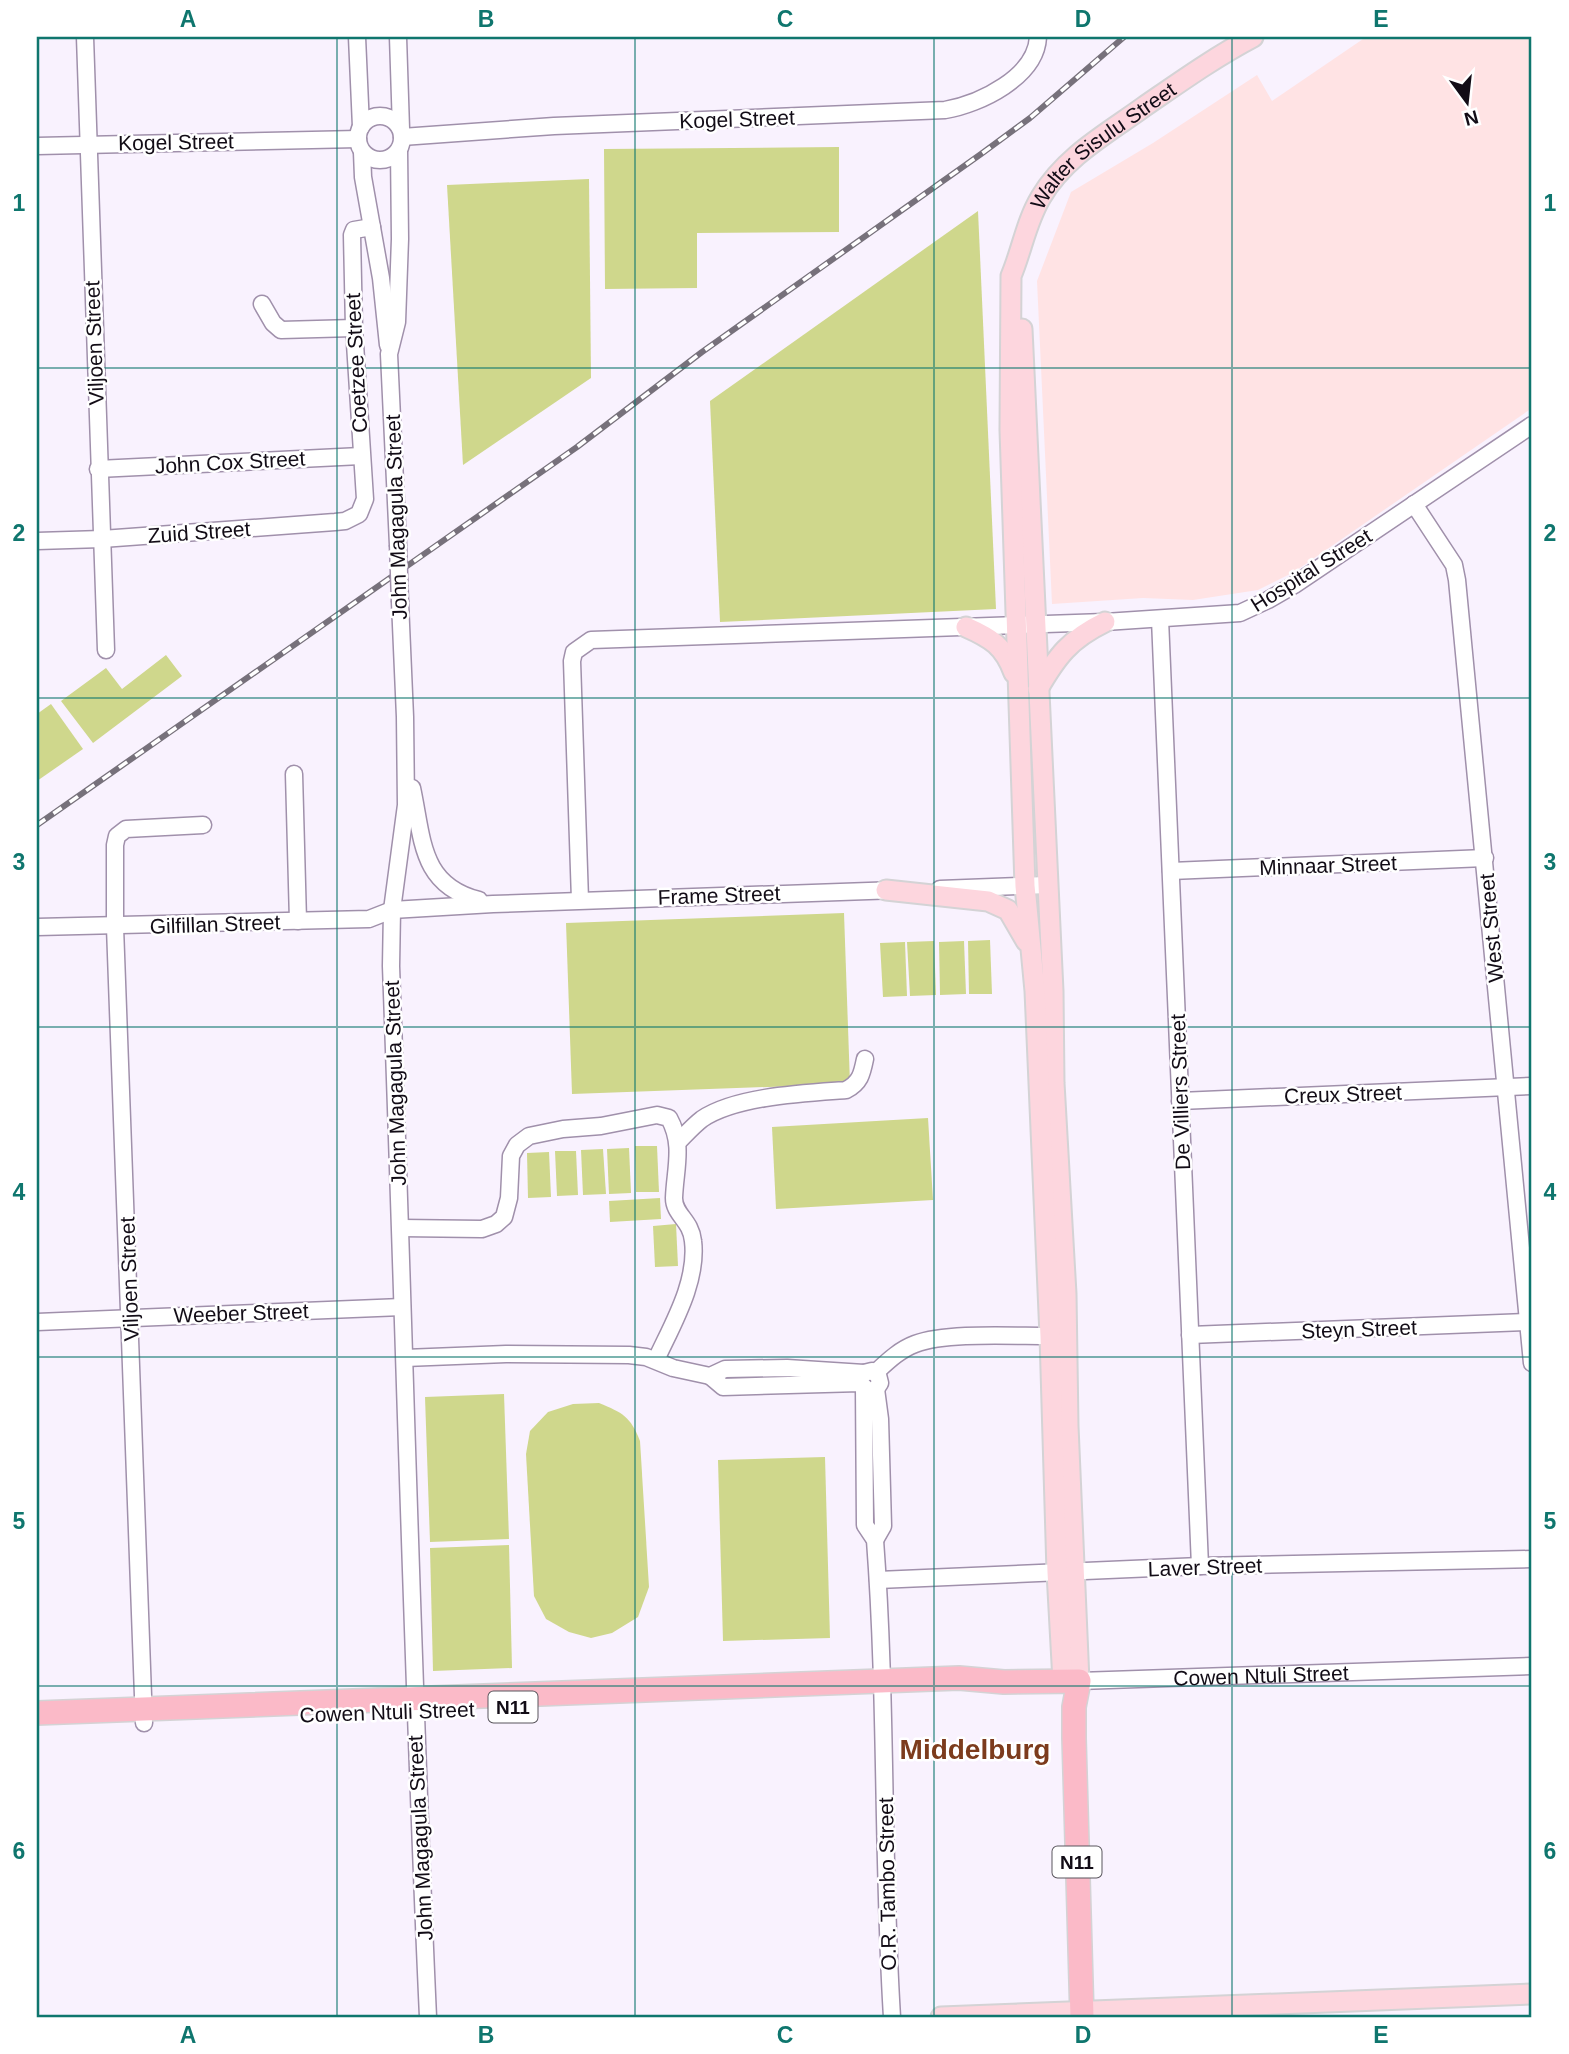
<svg xmlns="http://www.w3.org/2000/svg" width="1569" height="2054" font-family="Arial,sans-serif">
  <style>
    .medical { fill: #ffe3e4 }
    .green { fill: #cfd78c }
    .lines { fill: none; stroke-linecap: round; stroke-linejoin: round }
    .minor-casing { stroke: #a090ab; stroke-width: 19 }
    .major-casing { stroke: #d4d3d5; stroke-width: 23 }
    .highway-casing { stroke: #d4d3d5; stroke-width: 26 }
    .minor { stroke: #fff; stroke-width: 16 }
    .major { stroke: #fdd6de; stroke-width: 19 }
    .highway { stroke: #fbbac8; stroke-width: 23 }
    .rail-casing { stroke: #77717b; stroke-width: 6 }
    .rail { stroke: #fff; stroke-width: 3.5; stroke-dasharray: 10; stroke-linecap: butt }
    .minor-bridge-casing { stroke: #a090ab; stroke-width: 19; stroke-linecap: butt }
    .minor-bridge { stroke: #fff; stroke-width: 16 }
    .grid { fill: none; stroke: #0f766e; stroke-width: 2; stroke-opacity: 0.55 }
    .labels { text-anchor: middle; dominant-baseline: central; stroke-width: 5; stroke-linejoin: round; paint-order: stroke }
    .shield { fill: #fff; stroke: #59555c; stroke-width: 2 }
    .shield-label { font-size: 19px; font-weight: bold; fill: #120c16 }
    .street-label { font-size: 21px; fill: #120c16; stroke: #fff }
    .district-label { font-size: 28px; font-weight: bold; fill: #7c3b1d; stroke: #fff }
    .neatline { fill: none; stroke: #0f766e; stroke-width: 2.5 }
    .grid-label { font-size: 23px; text-anchor: middle; font-weight: bold; fill: #0f766e }
  </style>
  <rect width="100%" height="100%" fill="#f9f2fe"/>
  <!-- medical -->
  <path class="medical" d="M1366 37H1532V408L1294 572 1258 590 1193 600 1143 598 1052 604 1037 281 1071 192 1153 143 1257 75 1272 101Z"/>
  <!-- green -->
  <g class="green">
    <path d="M839 147V232L697 233V288L605 289 604 149Z"/>
    <path d="M589 179 591 378 463 465 447 185Z"/>
    <path d="M978 211 996 609 720 622 710 401Z"/>
    <path d="M166 655 182 676 93 743 61 701 106 668 122 689Z"/>
    <path d="M51 704 83 749 37 781V714Z"/>
    <path d="M844 913 850 1084 572 1094 566 923Z"/>
    <path d="M990 940 992 994H969L968 941Z"/>
    <path d="M934 941 936 995 910 996 907 942Z"/>
    <path d="M964 941 966 994 940 995 939 942Z"/>
    <path d="M905 942 907 996 883 997 880 943Z"/>
    <path d="M928 1118 933 1200 776 1209 772 1127Z"/>
    <path d="M635 1146H657L659 1192H636Z"/>
    <path d="M629 1148 631 1193 609 1194 607 1149Z"/>
    <path d="M603 1149 606 1194 583 1195 581 1150Z"/>
    <path d="M555 1151H576L578 1195 557 1196Z"/>
    <path d="M549 1152 551 1197 528 1198 527 1153Z"/>
    <path d="M660 1198 661 1219 610 1222 609 1201Z"/>
    <path d="M676 1224 678 1266 655 1267 653 1226Z"/>
    <path d="M504 1394 509 1539 430 1542 425 1397Z"/>
    <path d="M599 1403C623 1413 630 1416 640 1441L649 1587 638 1617 612 1633 591 1638 569 1632 546 1619 534 1596 526 1454 530 1431 548 1412 573 1404Z"/>
    <path d="M825 1457 830 1638 723 1641 718 1460Z"/>
    <path d="M509 1545 512 1668 433 1671 430 1548Z"/>
  </g>
  <g class="lines">
    <defs>
      <g id="minor">
        <path d="M85 37 106 650"/>
        <path d="M357 37 361 127"/>
        <path d="M398 37 401 129"/>
        <circle cx="380" cy="138" r="22"/>
        <path d="M402 137 554 126 945 110C980 104 1036 77 1038 37"/>
        <path d="M37 146 358 139"/>
        <path d="M362 152 363 177 381 278 388 345"/>
        <path d="M262 304 273 323 281 330 354 328"/>
        <path d="M98 469 361 456"/>
        <path d="M1414 504 1454 565 1457 580 1532 1363"/>
        <path d="M37 541 102 539 335 522 345 521 359 514 365 499 354 328 352 235 354 230 372 227"/>
        <path d="M398 545 389 354 397 322 400 239 399 150"/>
        <path d="M400 602 405 717 406 805 392 910 391 966C404 1317 412 1667 428 2017"/>
        <path d="M1160 619 1200 1566"/>
        <path d="M294 774 298 921"/>
        <path d="M412 788C423 839 420 885 479 900"/>
        <path d="M1171 871 1485 858"/>
        <path d="M940 889 1046 885"/>
        <path d="M580 900 572 661 574 652 591 640 1105 622 1240 613 1268 600 1294 585 1532 425"/>
        <path d="M37 927 369 919 392 910 493 904 897 890"/>
        <path d="M1180 1101 1532 1086"/>
        <path d="M678 1142C686 1134 693 1126 702 1119 736 1096 805 1093 846 1090 860 1083 862 1074 865 1059"/>
        <path d="M401 1228 482 1229 496 1224 504 1217 509 1198 511 1156 517 1145 529 1136 563 1129 601 1126 657 1115 669 1118C684 1145 675 1169 674 1198 674 1215 691 1220 693 1241 698 1282 672 1325 656 1360"/>
        <path d="M37 1322 402 1307"/>
        <path d="M1190 1335 1528 1322"/>
        <path d="M405 1358 506 1354 629 1355 646 1357 673 1368 710 1376 725 1369 787 1368 864 1373"/>
        <path d="M875 1373C887 1362 899 1350 915 1344 950 1331 1022 1337 1062 1336"/>
        <path d="M710 1376 723 1387 860 1383 868 1391 876 1389 880 1383 878 1375 872 1371 864 1373 860 1379"/>
        <path d="M864 1388 865 1525 875 1540C887 1699 882 1858 892 2017"/>
        <path d="M875 1540 883 1526 880 1419 876 1389"/>
        <path d="M878 1580 1200 1566 1532 1559"/>
        <path id="s1" d="M1079 1681 1532 1666"/>
        <path d="M144 1723 115 927V845L117 836 126 829 203 825"/>
      </g>
      <g id="major">
        <path d="M1022 329 1053 991 1054 1083 1066 1294 1068 1426 1079 1681"/>
        <path d="M966 627C991 638 1004 646 1014 673"/>
        <path d="M1038 689C1057 656 1070 639 1105 622"/>
        <path d="M886 890 988 901 1008 910 1026 941"/>
        <path id="s2" d="M1063 1681 1057 1572 1050 1336 1035 991 1025 886 1010 430 1011 276C1022 250 1026 222 1041 197 1065 156 1108 133 1145 106 1180 82 1215 57 1253 37"/>
        <path d="M941 2017 1532 1994"/>
      </g>
      <path id="highway" d="M37 1713 959 1678 1004 1682 1079 1681 1074 1707V1738L1082 2017"/>
    </defs>
    <!-- minor casing -->
    <use href="#minor" class="minor-casing"/>
    <!-- major casing -->
    <use href="#major" class="major-casing"/>
    <!-- highway casing -->
    <use href="#highway" class="highway-casing"/>
    <!-- minor -->
    <use href="#minor" class="minor"/>
    <!-- major -->
    <use href="#major" class="major"/>
    <!-- highway -->
    <use href="#highway" class="highway"/>
    <defs>
      <path id="rail" d="M37 825 577 447 702 352 981 154 1030 118 1124 37"/>
    </defs>
    <!-- rail casing -->
    <use href="#rail" class="rail-casing"/>
    <!-- rail -->
    <use href="#rail" class="rail"/>
    <defs>
      <path id="minor-bridge" d="M398 545 400 602"/>
    </defs>
    <!-- minor-bridge casing -->
    <use href="#minor-bridge" class="minor-bridge-casing"/>
    <!-- minor-bridge -->
    <use href="#minor-bridge" class="minor-bridge"/>
  </g>
  <!-- grid -->
  <path class="grid" d="M337 37V2017M635 37V2017M934 37V2017M1232 37V2017M37 368H1532M37 698H1532M37 1027H1532M37 1357H1532M37 1686H1532"/>
  <g class="labels">
    <!-- shield labels -->
    <g class="shield">
      <rect x="488.5" y="1691.5" width="49" height="31" rx="5"/>
      <rect x="1052.5" y="1846.5" width="49" height="31" rx="5"/>
    </g>
    <g class="shield-label">
      <text x="513" y="1707">N11</text>
      <text x="1077" y="1862">N11</text>
    </g>
    <!-- street labels -->
    <g class="street-label">
      <text transform="translate(737 119) rotate(-2)">Kogel Street</text>
      <text transform="translate(176 142) rotate(-1)">Kogel Street</text>
      <text stroke="none"><textPath href="#s2" startOffset="1572">Walter Sisulu Street</textPath></text>
      <text transform="translate(94 343) rotate(-92)">Viljoen Street</text>
      <text transform="translate(356 363) rotate(-93)">Coetzee Street</text>
      <text transform="translate(230 462) rotate(-3)">John Cox Street</text>
      <text transform="translate(396 517) rotate(-92)">John Magagula Street</text>
      <text transform="translate(199 532) rotate(-4)">Zuid Street</text>
      <text transform="translate(1311 570) rotate(-32)">Hospital Street</text>
      <text transform="translate(1328 865) rotate(-2)">Minnaar Street</text>
      <text transform="translate(719 895) rotate(-2)">Frame Street</text>
      <text transform="translate(215 924) rotate(-2)">Gilfillan Street</text>
      <text transform="translate(1491 928) rotate(-95)">West Street</text>
      <text transform="translate(395 1083) rotate(-92)">John Magagula Street</text>
      <text transform="translate(1180 1092) rotate(-92)">De Villiers Street</text>
      <text transform="translate(1343 1094) rotate(-2)">Creux Street</text>
      <text transform="translate(129 1279) rotate(-92)">Viljoen Street</text>
      <text transform="translate(241 1313) rotate(-2)">Weeber Street</text>
      <text transform="translate(1359 1329) rotate(-2)">Steyn Street</text>
      <text transform="translate(1205 1567) rotate(-2)">Laver Street</text>
      <text stroke="none"><textPath href="#s1" startOffset="182">Cowen Ntuli Street</textPath></text>
      <text transform="translate(387 1712) rotate(-2)">Cowen Ntuli Street</text>
      <text transform="translate(420 1838) rotate(-93)">John Magagula Street</text>
      <text transform="translate(887 1884) rotate(-91)">O.R. Tambo Street</text>
    </g>
    <!-- district labels -->
    <g class="district-label">
      <text x="975" y="1749">Middelburg</text>
    </g>
  </g>
  <!-- border -->
  <rect width="1569" height="2054" fill="none" stroke="#ffffff" stroke-width="77"/>
  <!-- north arrow -->
  <g transform="translate(1467 102) rotate(165)" stroke="#ffffff" stroke-width="5" paint-order="stroke">
  <path d="M0-5L12 26L0 18L-12 26Z" fill="#120c16"/>
  <text y="-10" font-size="19" font-weight="bold" text-anchor="middle" fill="#120c16">N</text>
  </g>
  <rect x="38" y="38" width="1492" height="1978" class="neatline"/>
  <g class="grid-label">
    <text x="188" y="27">A</text>
    <text x="486" y="27">B</text>
    <text x="785" y="27">C</text>
    <text x="1083" y="27">D</text>
    <text x="1381" y="27">E</text>
    <text x="19" y="211">1</text>
    <text x="1550" y="211">1</text>
    <text x="19" y="541">2</text>
    <text x="1550" y="541">2</text>
    <text x="19" y="870">3</text>
    <text x="1550" y="870">3</text>
    <text x="19" y="1200">4</text>
    <text x="1550" y="1200">4</text>
    <text x="19" y="1529">5</text>
    <text x="1550" y="1529">5</text>
    <text x="19" y="1859">6</text>
    <text x="1550" y="1859">6</text>
    <text x="188" y="2043">A</text>
    <text x="486" y="2043">B</text>
    <text x="785" y="2043">C</text>
    <text x="1083" y="2043">D</text>
    <text x="1381" y="2043">E</text>
  </g>
</svg>
